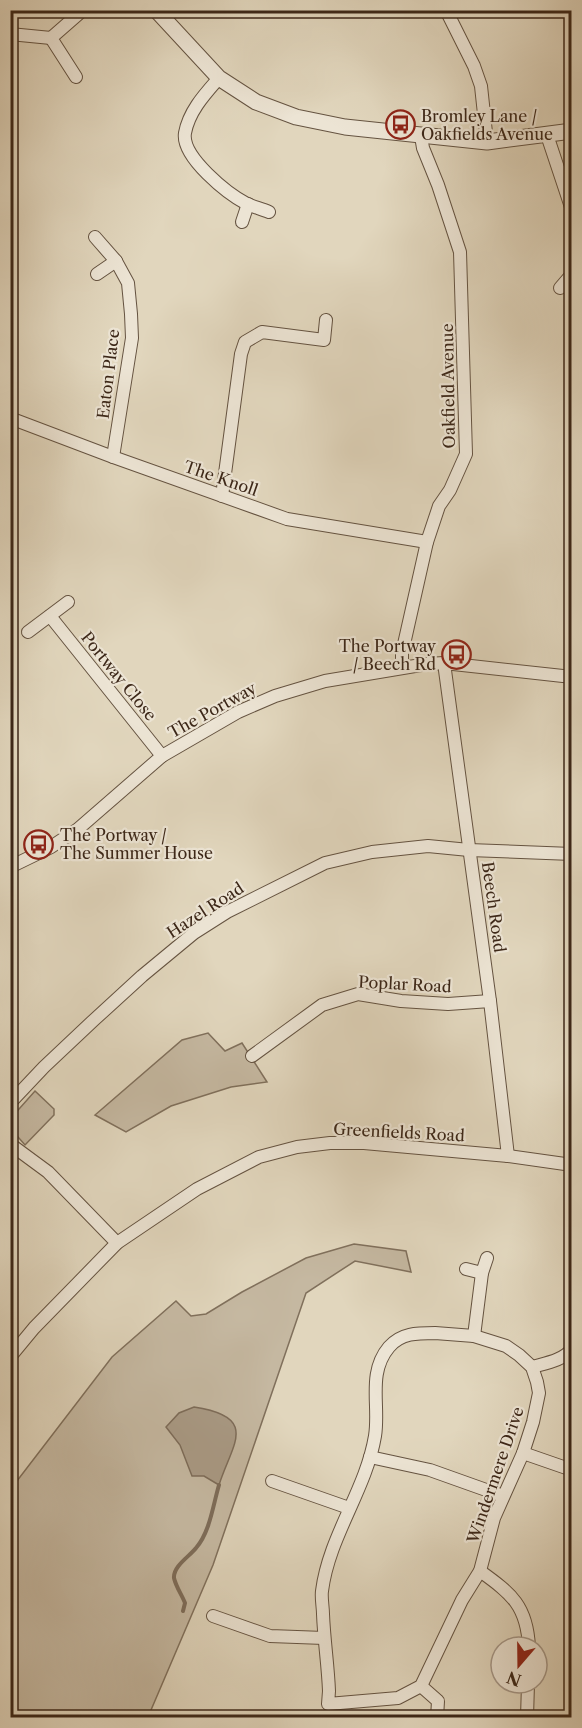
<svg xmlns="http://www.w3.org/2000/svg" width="582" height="1728" font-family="'Libre Caslon Text',serif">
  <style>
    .green { fill: #c5b8a1; stroke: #80705c; stroke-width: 1.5 }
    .water { fill: #a99a85; stroke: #7d6c59; stroke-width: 1.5 }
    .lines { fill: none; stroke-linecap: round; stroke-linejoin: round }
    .stream { stroke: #7d6c59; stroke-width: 4 }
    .minor-casing { stroke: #655341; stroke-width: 14 }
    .tertiary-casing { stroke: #655341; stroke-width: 17 }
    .minor { stroke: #ece4d4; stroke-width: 12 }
    .tertiary { stroke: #ece4d4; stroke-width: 15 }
    .labels { text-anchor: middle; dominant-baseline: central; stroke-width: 4.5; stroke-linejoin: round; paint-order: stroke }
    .poi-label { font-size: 16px; fill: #3c2718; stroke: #ece4d4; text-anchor: start }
    .street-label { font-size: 16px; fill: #3c2718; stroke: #ece4d4 }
  </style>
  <rect width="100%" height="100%" fill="#e1d6bd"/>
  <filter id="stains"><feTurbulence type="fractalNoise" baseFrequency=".00333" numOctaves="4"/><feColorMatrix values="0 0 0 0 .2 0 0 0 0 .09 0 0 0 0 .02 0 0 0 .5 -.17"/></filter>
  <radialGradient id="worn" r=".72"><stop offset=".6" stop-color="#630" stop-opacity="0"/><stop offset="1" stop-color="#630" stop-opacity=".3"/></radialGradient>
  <!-- green -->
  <g class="green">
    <path d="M208 1033 225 1051 242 1043 267 1082 231 1087 171 1106 126 1132 95 1115 182 1040Z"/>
    <path d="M35 1091 54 1109V1115L25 1145 11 1129V1118Z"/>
    <path d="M354 1244 406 1251 411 1272 355 1261 306 1293 213 1565 148 1717H11L10 1490 112 1357 176 1301 191 1316 206 1314 242 1292 306 1258Z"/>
  </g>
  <!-- water -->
  <path class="water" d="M194 1407C260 1417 232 1444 219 1485L204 1476H192L180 1445 166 1427 179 1413Z"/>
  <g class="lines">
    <!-- stream -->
    <path class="stream" d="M183 1611 185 1603C182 1595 176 1587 174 1578 173 1566 190 1556 196 1548 210 1532 213 1505 219 1485"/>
    <defs>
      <g id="minor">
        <path d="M446 10 474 66 481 86 487 142"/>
        <path d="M10 34 51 38"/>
        <path d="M76 77 51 38 83 10"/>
        <path d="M219 78C205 94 189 111 185 133 181 157 228 194 247 204 254 207 262 209 269 212"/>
        <path d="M547 135 572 210"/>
        <path d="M242 222 248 204"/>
        <path d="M95 237 116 261 128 283 131 314 132 338 113 457"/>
        <path d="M97 274 116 261"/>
        <path d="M560 288 572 274"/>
        <path d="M10 418 113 457 287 519 427 542"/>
        <path d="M222 496 241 354 245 342 262 332 324 340 326 320"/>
        <path d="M50 616 162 756"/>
        <path d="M28 632 68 602"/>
        <path d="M444 663 490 1001 508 1156"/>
        <path d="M402 667V653L427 542 439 506 450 490 466 454 460 252 438 185 423 148 421 136"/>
        <path d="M10 867 51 847 78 829 162 756 238 712 275 696 325 681 427 664 444 663 572 677"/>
        <path d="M252 1056 322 1005 358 994 401 1001 448 1004 490 1001"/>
        <path d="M10 1103 44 1067 95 1019 142 976 194 933 227 912 325 863 372 852 428 846 469 850 572 854"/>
        <path d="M10 1144 48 1172 117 1243"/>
        <path d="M466 1269 482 1273"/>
        <path d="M435 1333 474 1336 506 1346 519 1355 532 1367 537 1382 539 1393 533 1422 523 1453 494 1518 480 1571 462 1600 421 1686 398 1698 328 1704 329 1691C328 1665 324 1640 323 1614 323 1607 321 1598 322 1591 329 1536 366 1490 375 1436 380 1406 367 1373 389 1347 401 1333 417 1333 435 1333Z"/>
        <path d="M474 1336 482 1273 487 1258"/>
        <path d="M10 1357 34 1328 117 1243 197 1189 259 1157 297 1147 330 1143H364L508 1156 572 1165"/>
        <path d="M532 1367C546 1363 562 1361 572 1349"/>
        <path d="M523 1453 572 1470"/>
        <path d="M370 1457 430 1470 503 1496"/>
        <path d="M272 1481 349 1508"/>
        <path d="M480 1571C512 1594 527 1606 529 1647"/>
        <path d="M213 1616 270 1636 324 1638"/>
        <path d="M421 1686 438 1701 437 1718"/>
        <path d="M527 1718 528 1683"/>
      </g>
      <path id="tertiary" d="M156 10 219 78 256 102 296 117 345 127 487 142 572 131"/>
    </defs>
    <!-- minor casing -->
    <use href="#minor" class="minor-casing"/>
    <!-- tertiary casing -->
    <use href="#tertiary" class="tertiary-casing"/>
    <!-- minor -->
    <use href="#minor" class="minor"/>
    <!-- tertiary -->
    <use href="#tertiary" class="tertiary"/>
  </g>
  <!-- icons -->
  <defs>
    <symbol id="bus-ring" viewBox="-11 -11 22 22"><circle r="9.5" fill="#ece4d4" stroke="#8f2418" stroke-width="1.5"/><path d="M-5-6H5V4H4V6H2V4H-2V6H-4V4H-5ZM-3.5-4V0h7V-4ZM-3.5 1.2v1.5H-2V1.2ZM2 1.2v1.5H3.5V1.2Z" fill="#8f2418"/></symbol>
  </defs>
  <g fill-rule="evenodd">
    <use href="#bus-ring" x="384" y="108" width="33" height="33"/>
    <use href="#bus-ring" x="440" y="638" width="33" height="33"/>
    <use href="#bus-ring" x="22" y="828" width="33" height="33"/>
  </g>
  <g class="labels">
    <!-- poi labels -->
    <g class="poi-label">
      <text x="421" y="116">Bromley Lane /<tspan x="421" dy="18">Oakfields Avenue</tspan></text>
      <text x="436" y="646" text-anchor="end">The Portway<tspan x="436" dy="18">/ Beech Rd</tspan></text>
      <text x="60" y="835">The Portway /<tspan x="60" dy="18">The Summer House</tspan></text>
    </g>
    <!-- street labels -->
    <g class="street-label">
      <text transform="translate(108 374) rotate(-83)">Eaton Place</text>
      <text transform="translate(448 386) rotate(-91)">Oakfield Avenue</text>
      <text transform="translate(221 478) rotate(19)">The Knoll</text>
      <text transform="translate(119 676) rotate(51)">Portway Close</text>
      <text transform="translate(212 710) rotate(-29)">The Portway</text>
      <text transform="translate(494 907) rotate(82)">Beech Road</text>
      <text transform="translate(205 910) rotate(-33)">Hazel Road</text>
      <text transform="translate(405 984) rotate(3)">Poplar Road</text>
      <text transform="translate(399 1132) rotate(3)">Greenfields Road</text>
      <text transform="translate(495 1475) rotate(-71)">Windermere Drive</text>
    </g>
  </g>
  <!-- margin -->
  <rect width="582" height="1728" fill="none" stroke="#e1d6bd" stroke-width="36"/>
  <rect x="12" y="12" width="558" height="1704" fill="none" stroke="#3c2718" stroke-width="3"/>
  <rect x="18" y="18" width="546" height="1692" fill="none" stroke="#3c2718" stroke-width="1.5"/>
  <!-- north arrow -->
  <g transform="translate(519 1665) rotate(200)"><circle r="28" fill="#ece4d4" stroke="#a69889" stroke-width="1.5"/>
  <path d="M0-4.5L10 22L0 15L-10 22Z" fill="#8f2418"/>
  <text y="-9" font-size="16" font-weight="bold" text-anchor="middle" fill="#3c2718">N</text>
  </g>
  <rect width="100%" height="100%" filter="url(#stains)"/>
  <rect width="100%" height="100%" fill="url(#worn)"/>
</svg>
